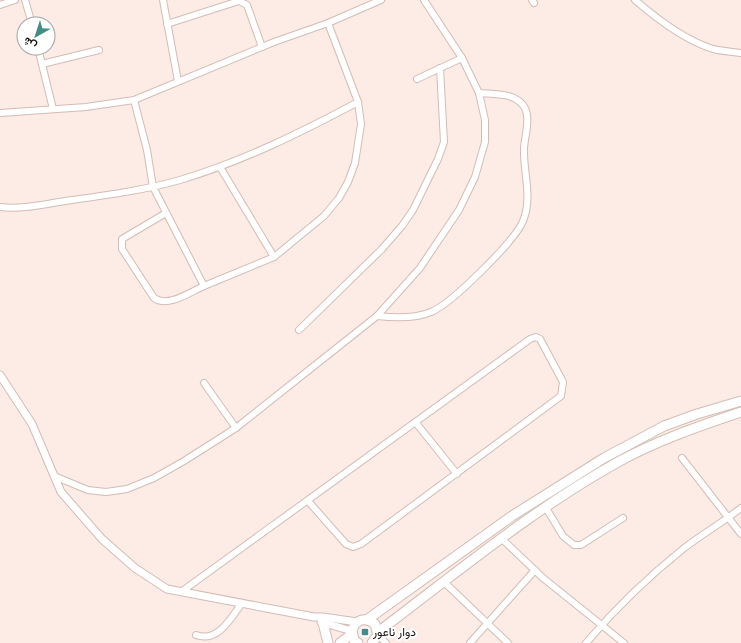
<svg xmlns="http://www.w3.org/2000/svg" width="741" height="643" font-family="Karla,Vazirmatn,sans-serif">
  <style>
    .lines { fill: none; stroke-linecap: round; stroke-linejoin: round }
    .minor-casing { stroke: #d2bdb5; stroke-width: 8 }
    .tertiary-casing { stroke: #d2bdb5; stroke-width: 9 }
    .primary-casing { stroke: #d2bdb5; stroke-width: 11 }
    .minor { stroke: #fff; stroke-width: 6 }
    .tertiary { stroke: #fff; stroke-width: 7 }
    .primary { stroke: #fff; stroke-width: 9 }
    .poi-dot { fill: #458c88; stroke: #fff; stroke-width: 1.5 }
    .labels { text-anchor: middle; dominant-baseline: central; stroke-width: 4; stroke-linejoin: round; paint-order: stroke }
    .poi-label { font-size: 12px; fill: #19120f; stroke: #fff; text-anchor: start }
  </style>
  <rect width="100%" height="100%" fill="#fdebe5"/>
  <g class="lines">
    <defs>
      <g id="minor">
        <path d="M25 0 32 24"/>
        <path d="M163 0 178 81"/>
        <path d="M532 0 534 3"/>
        <path d="M635 0C657 19 684 40 713 49 722 51 732 52 741 53"/>
        <path d="M0 5 15 0"/>
        <path d="M167 24 239 1 247 5 262 47"/>
        <path d="M38 48 53 109"/>
        <path d="M42 64 99 50"/>
        <path d="M417 79 462 58"/>
        <path d="M134 100 147 150 153 187 204 286 274 257 324 216 339 198 348 182 355 163 361 124 358 102 328 23"/>
        <path d="M0 113 86 107 134 100 274 42 328 23 381 0"/>
        <path d="M220 167 274 257"/>
        <path d="M0 207C23 210 49 203 72 200 108 195 145 190 180 180 243 161 300 133 358 102"/>
        <path d="M166 213 122 239V249L154 298C168 308 190 292 204 286"/>
        <path d="M377 316C395 318 415 319 431 312 451 304 515 241 523 221 533 197 523 172 524 148 525 134 533 112 520 102 510 93 492 94 479 93"/>
        <path d="M299 330 381 250 402 226 413 210 438 159 444 142 440 68"/>
        <path d="M204 383 236 428"/>
        <path d="M416 423 457 474"/>
        <path d="M682 458 741 534"/>
        <path d="M54 476 88 490 106 492 127 489 154 478 184 461 236 428 377 316 420 268 459 210 475 177 485 142V120L479 93 462 58 424 0"/>
        <path d="M546 508 563 536 574 545H581L623 518"/>
        <path d="M501 538 543 578 624 643"/>
        <path d="M444 582 508 643"/>
        <path d="M181 592 530 339 536 337 540 339 563 382 561 396 361 544 353 547 346 544 308 501"/>
        <path d="M196 635C218 643 231 618 242 603"/>
        <path d="M378 635 386 643"/>
        <path d="M470 643 535 570"/>
        <path d="M586 643C615 609 648 577 683 549 702 534 722 523 741 508"/>
      </g>
      <g id="tertiary">
        <path d="M0 375 32 424 61 492 102 539 135 568 167 589 314 617H323L357 622"/>
        <path d="M321 622 352 631"/>
      </g>
      <g id="primary">
        <path d="M368 619 512 516 604 458 664 426 697 414 741 401"/>
        <path d="M323 623 328 643"/>
        <path d="M378 632C456 573 532 510 618 462 656 441 699 426 741 412"/>
        <path d="M340 643 352 634"/>
        <path d="M358 643 354 640 352 631C356 618 366 617 375 624L378 635 372 643"/>
      </g>
    </defs>
    <!-- minor casing -->
    <use href="#minor" class="minor-casing"/>
    <!-- tertiary casing -->
    <use href="#tertiary" class="tertiary-casing"/>
    <!-- primary casing -->
    <use href="#primary" class="primary-casing"/>
    <!-- minor -->
    <use href="#minor" class="minor"/>
    <!-- tertiary -->
    <use href="#tertiary" class="tertiary"/>
    <!-- primary -->
    <use href="#primary" class="primary"/>
  </g>
  <!-- markers -->
  <rect class="poi-dot" x="361" y="628" width="8" height="8" rx="2"/>
  <g class="labels">
    <!-- poi labels -->
    <g class="poi-label">
      <text x="373" y="632">دوار ناعور</text>
    </g>
  </g>
  <!-- north arrow -->
  <g transform="translate(36 36) rotate(219)"><circle r="19" fill="#ffffff" stroke="#a3a09f"/>
  <path d="M0-3L7 15L0 10L-7 15Z" fill="#458c88"/>
  <text y="-6" font-size="11" font-weight="bold" text-anchor="middle" fill="#19120f">ش</text>
  </g>
</svg>
